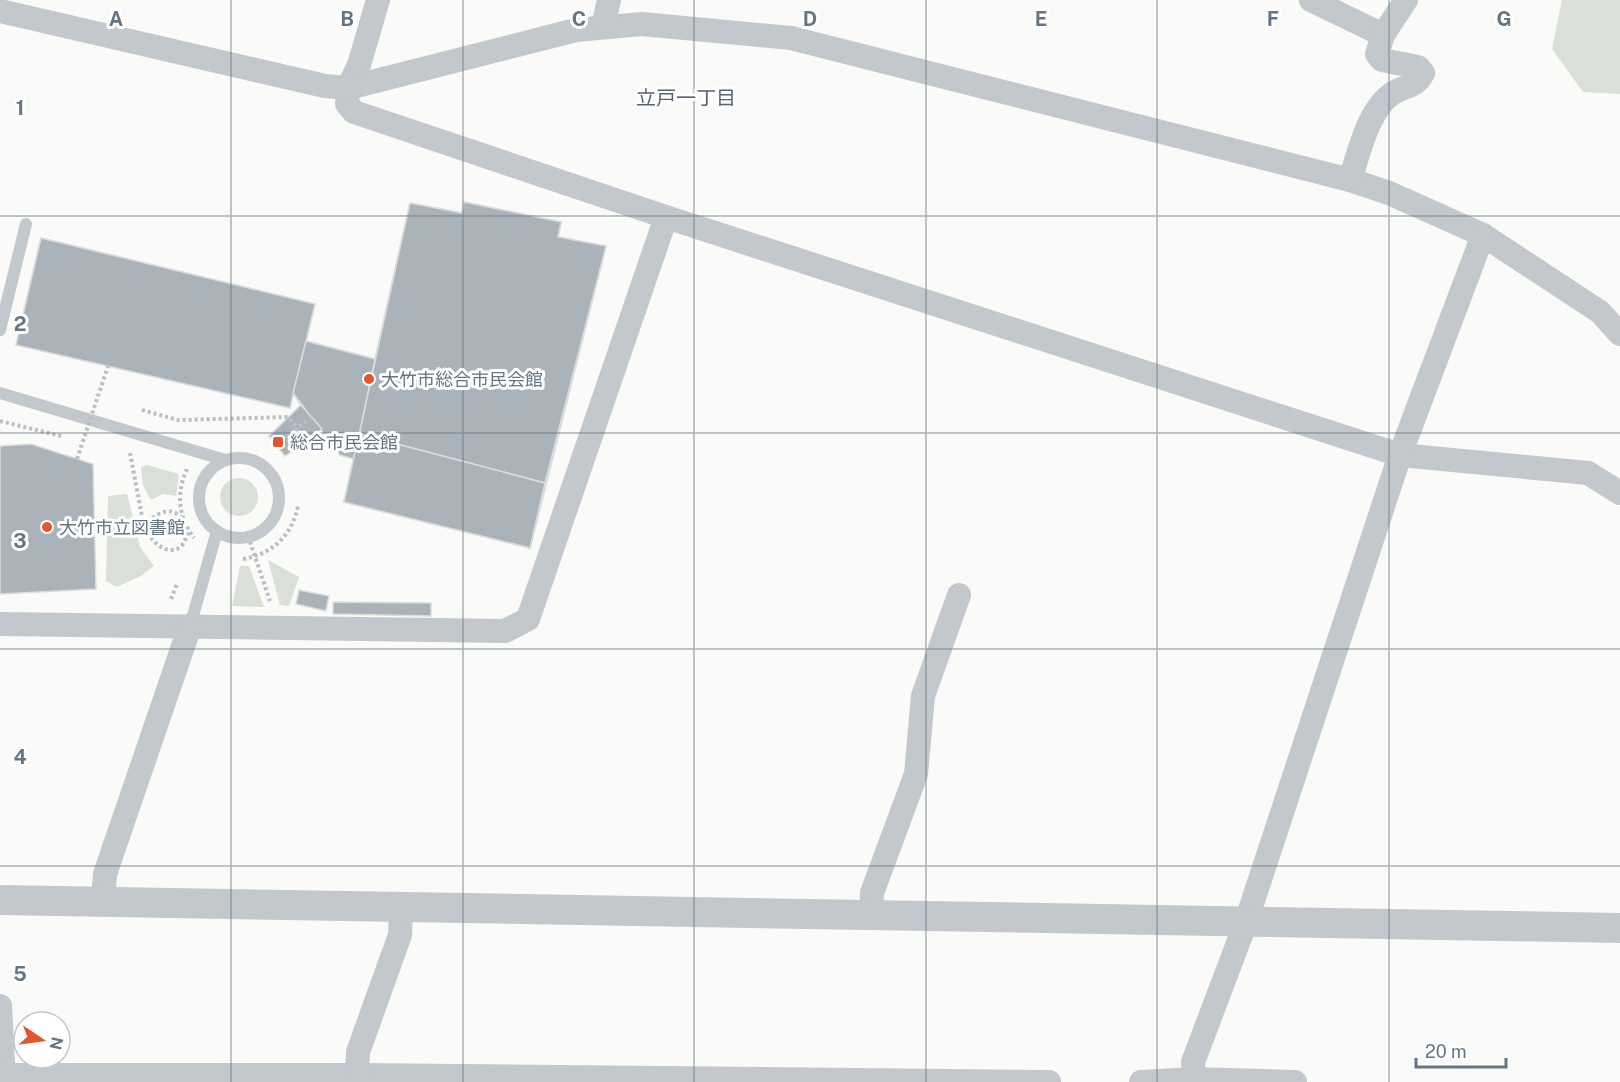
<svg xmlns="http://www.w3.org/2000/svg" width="1620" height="1082" font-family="'Public Sans','Noto Sans JP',sans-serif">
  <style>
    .green { fill: #dadfd7 }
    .building { fill: #aab3b9; stroke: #dcdcda; stroke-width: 1.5 }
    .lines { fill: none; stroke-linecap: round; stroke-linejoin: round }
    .path { stroke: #bbbfc2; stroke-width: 4; stroke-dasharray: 3 3; stroke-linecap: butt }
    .service { stroke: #c3c8cc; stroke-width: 12 }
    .minor { stroke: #c3c8cc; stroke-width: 24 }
    .tertiary { stroke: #c3c8cc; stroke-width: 30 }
    .path-bridge { stroke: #bbbfc2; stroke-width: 4; stroke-dasharray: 3 3; stroke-linecap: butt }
    .grid { fill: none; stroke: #657683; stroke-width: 1.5; stroke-opacity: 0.55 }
    .poi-dot { fill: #e4572e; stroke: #fff; stroke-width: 2 }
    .labels { text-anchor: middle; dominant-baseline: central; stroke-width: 6; stroke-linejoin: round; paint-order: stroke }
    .poi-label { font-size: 18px; fill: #657683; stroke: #fff; text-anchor: start }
    .neighbourhood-label { font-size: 20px; fill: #57646e; stroke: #fff }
    .grid-label { font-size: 20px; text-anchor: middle; font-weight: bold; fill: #657683; stroke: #fff; stroke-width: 6; stroke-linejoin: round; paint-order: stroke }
  </style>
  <rect width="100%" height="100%" fill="#fafaf8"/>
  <!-- green -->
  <g class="green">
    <path d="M1562 0H1620V94L1583 92 1552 49Z"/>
    <path d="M147 465 179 474 176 496 163 494 151 500 143 485 141 467Z"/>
    <circle cx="239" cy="497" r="19"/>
    <path d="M127 494 140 547 154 566 141 576 117 587 106 581 108 496Z"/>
    <path d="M268 560 299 577 289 606 280 605Z"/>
    <path d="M240 566H249L264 607 232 606Z"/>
  </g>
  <!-- building -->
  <g class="building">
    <path d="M464 202 561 222 558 237 606 246 530 548 344 502 354 459 340 455 322 429 285 456 269 436 301 405 293 393 290 408 16 345 41 238 315 304 306 341 375 359 410 203 462 213Z"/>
    <path d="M464 202 561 222 558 237 606 246 530 548 344 502 410 203 462 213Z"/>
    <path d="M464 202 561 222 558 237 606 246 545 483 359 434 410 203 462 213Z"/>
    <path d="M41 238 315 304 290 408 16 345Z"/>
    <path d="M306 341 375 359 354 459 340 455 293 393Z"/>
    <path d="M301 405 322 429 285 456 269 436Z"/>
    <path d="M359 434 545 483 530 548 344 502Z"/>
    <path d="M31 444 93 464 96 589 0 594V446Z"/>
    <path d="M299 590 329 596 326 611 296 604Z"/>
    <path d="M333 602 431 603V616L333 614Z"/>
  </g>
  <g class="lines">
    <!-- path -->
    <g class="path">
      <path d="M142 410 178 420 288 417 298 428"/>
      <path d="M0 421 61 436"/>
      <path d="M277 446 311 417"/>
      <path d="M130 453 142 516 148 530"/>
      <path d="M187 469C176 493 178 517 194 538"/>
      <path d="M182 518C176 512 169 509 161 513 123 528 182 578 188 529"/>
      <path d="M248 536 270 601"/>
      <path d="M243 559C273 554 292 535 298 506"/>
      <path d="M171 599 177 584"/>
    </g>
    <!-- service -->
    <g class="service">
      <path d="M0 330 26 224"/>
      <path d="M0 393 225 460"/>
      <circle cx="239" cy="498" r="40"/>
      <path d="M190 626 217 531"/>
    </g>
    <!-- minor -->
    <g class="minor">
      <path d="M378 0 359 65 348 88 347 104 354 112 666 217 1400 455 1588 473 1620 493"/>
      <path d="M1311 0 1383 35"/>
      <path d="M0 11 325 86 348 88 576 30 642 24 791 38 1350 180 1389 193 1483 235 1600 312 1620 334"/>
      <path d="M603 26 609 0"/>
      <path d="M1350 180C1359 153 1368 109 1393 93 1406 85 1415 88 1423 73L1418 67 1382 60 1377 54 1383 35 1406 0"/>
      <path d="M0 624 505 631 528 619 666 217"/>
      <path d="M103 901 105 874 190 626"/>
      <path d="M871 916 872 893 916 774 923 696 959 595"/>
      <path d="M0 1006 4 1082"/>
      <path d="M4 1075H357L1049 1082"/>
      <path d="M357 1075 358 1052 400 935 401 908"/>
      <path d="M1194 1079 1193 1062 1246 922 1400 455 1483 235"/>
      <path d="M1141 1082 1194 1079 1295 1082"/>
    </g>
    <!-- tertiary -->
    <path class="tertiary" d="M0 900 1620 928"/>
    <!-- path-bridge -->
    <path class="path-bridge" d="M77 459 108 366"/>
  </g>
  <!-- grid -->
  <path class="grid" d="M231 0V1082M463 0V1082M694 0V1082M926 0V1082M1157 0V1082M1389 0V1082M0 216H1620M0 433H1620M0 649H1620M0 866H1620"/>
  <!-- markers -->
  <g class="poi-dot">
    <circle cx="369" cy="379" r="6"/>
    <rect x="272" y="436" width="12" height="12" rx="3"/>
    <circle cx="47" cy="527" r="6"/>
  </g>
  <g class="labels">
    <!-- poi labels -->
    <g class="poi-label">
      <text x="381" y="379">大竹市総合市民会館</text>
      <text x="290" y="442">総合市民会館</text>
      <text x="59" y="527">大竹市立図書館</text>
    </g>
    <!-- neighbourhood labels -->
    <g class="neighbourhood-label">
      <text x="686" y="98">立戸一丁目</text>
    </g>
  </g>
  <g class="grid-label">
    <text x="116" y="26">A</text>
    <text x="347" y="26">B</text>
    <text x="579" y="26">C</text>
    <text x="810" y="26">D</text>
    <text x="1041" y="26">E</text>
    <text x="1273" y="26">F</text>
    <text x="1504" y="26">G</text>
    <text x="20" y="115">1</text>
    <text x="20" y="331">2</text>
    <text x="20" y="548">3</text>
    <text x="20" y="764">4</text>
    <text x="20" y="981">5</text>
  </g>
  <!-- north arrow -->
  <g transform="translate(42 1040) rotate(103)"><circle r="28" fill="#ffffff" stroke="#c1c8cd" stroke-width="1.5"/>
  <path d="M0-4.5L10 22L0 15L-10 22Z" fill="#e4572e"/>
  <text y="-9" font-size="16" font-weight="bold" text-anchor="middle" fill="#657683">N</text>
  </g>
  <!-- scale -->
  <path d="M1416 1058v9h90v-9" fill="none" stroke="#657683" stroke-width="3"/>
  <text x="1425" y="1058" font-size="18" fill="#657683" stroke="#ffffff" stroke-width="4.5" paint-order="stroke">20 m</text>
</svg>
